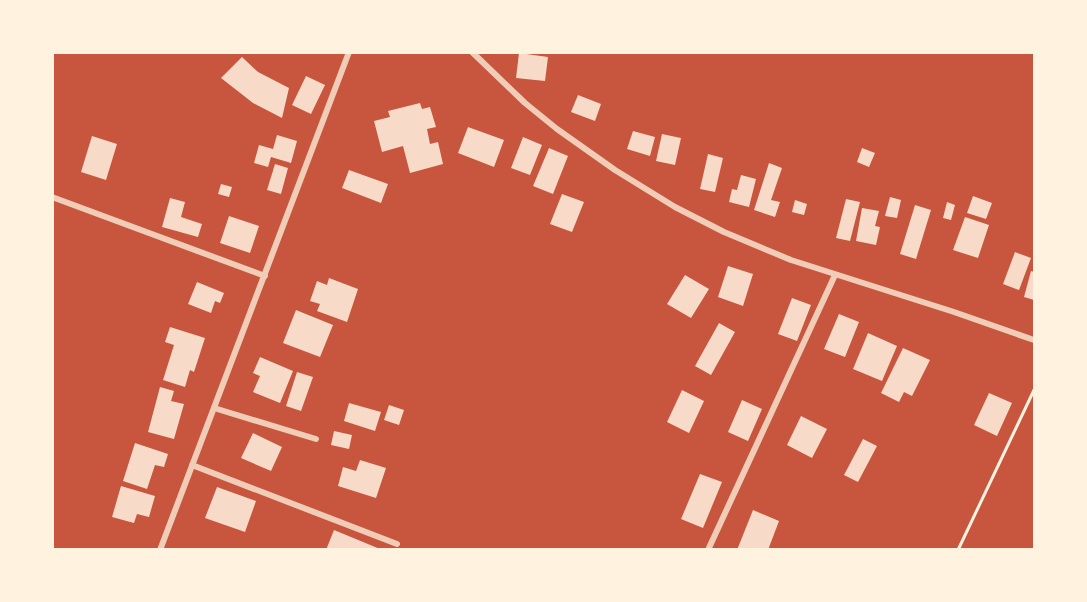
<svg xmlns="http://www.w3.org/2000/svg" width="1087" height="602" font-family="Jost,sans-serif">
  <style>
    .building { fill: #f7dbc8 }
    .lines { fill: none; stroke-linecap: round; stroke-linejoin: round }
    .path { stroke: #fff3e0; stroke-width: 3 }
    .minor { stroke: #f1ccb7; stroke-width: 6 }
  </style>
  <rect width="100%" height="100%" fill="#c8553d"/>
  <!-- building -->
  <g class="building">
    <path d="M519 53 548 57 545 81 516 78Z"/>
    <path d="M242 57 258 72 289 88 282 118 253 103 221 78Z"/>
    <path d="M306 76 325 85 311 114 292 105Z"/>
    <path d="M578 95 601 104 595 121 571 112Z"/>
    <path d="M420 103 422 109 430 107 436 127 427 129 430 144 438 142 443 164 410 173 403 146 382 152 374 121 390 117 388 111Z"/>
    <path d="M468 127 504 140 494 167 458 153Z"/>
    <path d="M633 131 655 137 650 156 627 149Z"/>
    <path d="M662 134 681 138 675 165 656 161Z"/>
    <path d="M277 135 297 141 291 163 271 157 268 167 254 163 259 145 273 149Z"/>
    <path d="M92 136 117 144 106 180 81 172Z"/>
    <path d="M523 137 542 145 530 175 511 168Z"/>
    <path d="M549 148 568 156 553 194 533 186Z"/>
    <path d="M862 148 875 153 869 167 857 162Z"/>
    <path d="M708 154 723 158 715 192 700 189Z"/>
    <path d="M769 163 782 168 771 200 780 202 775 217 754 210Z"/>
    <path d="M275 164 288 168 281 194 267 190Z"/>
    <path d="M349 170 388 184 381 203 342 188Z"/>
    <path d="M741 175 756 179 749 207 729 202 732 189 737 190Z"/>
    <path d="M221 184 232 187 229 197 218 194Z"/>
    <path d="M562 194 584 202 572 232 550 224Z"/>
    <path d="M973 196 992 203 986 219 967 213Z"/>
    <path d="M890 197 901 200 897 218 885 216Z"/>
    <path d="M170 198 185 202 181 217 202 224 198 237 162 227Z"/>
    <path d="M846 199 860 202 850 241 836 238Z"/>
    <path d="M795 200 807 204 804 215 792 212Z"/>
    <path d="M947 202 955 205 951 220 943 218Z"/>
    <path d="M915 205 931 210 916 259 900 254Z"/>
    <path d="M862 208 879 211 875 226 880 227 876 245 856 241Z"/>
    <path d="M229 216 259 226 250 253 220 243Z"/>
    <path d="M965 217 989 225 978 258 953 250Z"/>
    <path d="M1015 252 1031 258 1019 290 1003 284Z"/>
    <path d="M728 266 753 274 743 306 718 297Z"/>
    <path d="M1031 271 1034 272V300L1024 297Z"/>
    <path d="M685 275 709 289 691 318 667 304Z"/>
    <path d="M329 278 358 289 347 322 317 311 320 304 310 301 317 281 327 285Z"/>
    <path d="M197 282 224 293 220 303 215 301 211 313 188 304Z"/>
    <path d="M792 298 811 305 797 341 778 334Z"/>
    <path d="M296 310 333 325 320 357 283 343Z"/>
    <path d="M839 314 859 322 845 357 824 349Z"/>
    <path d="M719 323 735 332 711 375 695 366Z"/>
    <path d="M170 327 205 338 194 372 190 370 185 387 163 380 174 345 165 342Z"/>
    <path d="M868 333 897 346 882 381 853 369Z"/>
    <path d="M903 348 930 360 912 396 904 392 899 402 881 393Z"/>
    <path d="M260 357 293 371 280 403 253 392 260 376 253 373Z"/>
    <path d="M297 372 313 377 301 411 286 406Z"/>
    <path d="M160 387 174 391 171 401 184 404 174 439 148 432Z"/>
    <path d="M682 390 704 401 689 433 667 422Z"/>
    <path d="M989 393 1012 403 997 436 974 425Z"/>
    <path d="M742 400 762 409 748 441 728 432Z"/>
    <path d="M349 403 381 412 375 431 344 421Z"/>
    <path d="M389 405 404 410 399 425 384 420Z"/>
    <path d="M801 416 827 429 812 458 787 445Z"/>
    <path d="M334 431 352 435 349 449 331 445Z"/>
    <path d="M253 433 282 447 271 471 241 458Z"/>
    <path d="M863 439 877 446 858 482 844 475Z"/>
    <path d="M135 443 168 454 164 467 155 465 147 489 123 481Z"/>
    <path d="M360 460 386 468 376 498 338 486 343 467 356 471Z"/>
    <path d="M700 474 722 482 703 528 681 519Z"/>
    <path d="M121 486 155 496 149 517 137 514 134 523 112 517Z"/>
    <path d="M217 487 256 501 245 532 205 518Z"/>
    <path d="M753 510 779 521 768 550H737Z"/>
    <path d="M334 530 380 549V550H326Z"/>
  </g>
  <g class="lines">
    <!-- path -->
    <path class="path" d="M958 550 1034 390"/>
    <!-- minor -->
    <g class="minor">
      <path d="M472 52 525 103 557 129 615 170 675 207 724 232 791 260 954 312 1034 340"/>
      <path d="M52 197 265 276"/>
      <path d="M214 408 316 439"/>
      <path d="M192 465 397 544"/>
      <path d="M160 550 349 52"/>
      <path d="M708 550 835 275"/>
    </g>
  </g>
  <!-- border -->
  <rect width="1087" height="602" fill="none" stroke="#fff3e0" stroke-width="108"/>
</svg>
